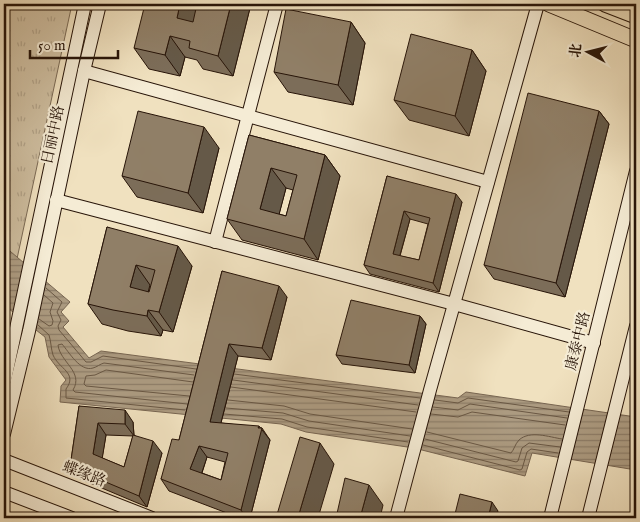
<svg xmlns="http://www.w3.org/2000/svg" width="640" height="522" font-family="'IM FELL English','Noto Serif SC',serif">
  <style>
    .park { fill: url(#park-tufts); stroke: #7a6954 }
    .water { fill: url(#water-rules); stroke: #776551 }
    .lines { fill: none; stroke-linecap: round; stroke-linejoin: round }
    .shore { stroke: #6a5844; stroke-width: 1 }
    .secondary-casing { stroke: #271408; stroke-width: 14 }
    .primary-casing { stroke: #271408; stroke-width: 17 }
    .secondary { stroke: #f5ecd5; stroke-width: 12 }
    .primary { stroke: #f0e1bf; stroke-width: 15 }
    .wall { fill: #7c6d59; stroke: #271408; fill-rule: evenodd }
    .shaded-wall { fill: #655948; stroke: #271408 }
    .building { fill: #907f67; stroke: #271408; fill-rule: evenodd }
    .labels { text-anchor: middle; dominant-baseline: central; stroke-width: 4.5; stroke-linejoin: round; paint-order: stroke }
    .street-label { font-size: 15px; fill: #271408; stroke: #f5ecd5 }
  </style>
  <defs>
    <pattern id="park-tufts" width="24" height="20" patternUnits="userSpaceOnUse" patternTransform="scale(1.25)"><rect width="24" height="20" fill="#cebea0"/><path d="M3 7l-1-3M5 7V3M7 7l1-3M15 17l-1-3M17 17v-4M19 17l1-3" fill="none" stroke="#b1a288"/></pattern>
    <pattern id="water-rules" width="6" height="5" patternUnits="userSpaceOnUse" patternTransform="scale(1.25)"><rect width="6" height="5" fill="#ac9b81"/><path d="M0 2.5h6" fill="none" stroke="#8c7d68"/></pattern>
  </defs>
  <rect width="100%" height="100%" fill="#f0e1bf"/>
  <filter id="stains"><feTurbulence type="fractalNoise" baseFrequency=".004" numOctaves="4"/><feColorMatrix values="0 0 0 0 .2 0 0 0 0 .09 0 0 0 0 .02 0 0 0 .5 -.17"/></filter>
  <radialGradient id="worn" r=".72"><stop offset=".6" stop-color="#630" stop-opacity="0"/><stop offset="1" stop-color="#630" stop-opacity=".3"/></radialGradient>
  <!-- park -->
  <path class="park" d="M4 4H72L4 319Z"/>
  <!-- water -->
  <path class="water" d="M4 246 70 302 61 312 69 321 63 327 89 358 101 351 458 398 466 392 636 417V470L532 453 525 476 414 448 306 432 281 424 60 402 61 386 66 380 49 357 45 337 4 305Z"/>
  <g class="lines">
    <!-- shore -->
    <g class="shore">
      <path d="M46 288 62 302 57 312 61 320 58 326 59 330 86 362H91L103 356 196 369"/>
      <path d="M39 319 49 326 52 325 53 321 50 312 53 303 44 295"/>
      <path d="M38 325 49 335C51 341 51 349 53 355 59 369 78 373 66 389V398L185 410"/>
      <path d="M234 374 420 398"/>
      <path d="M233 380 418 405"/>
      <path d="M231 387 416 412"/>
      <path d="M189 396 86 386 84 384 86 376 95 375 106 370 193 382"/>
      <path d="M228 400 284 406 310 414 412 429"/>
      <path d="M435 400 458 403 468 398 569 412"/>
      <path d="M187 404 75 392 73 390C84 372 60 362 58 345L62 344C69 352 80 372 93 368 97 367 100 364 104 363L194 375"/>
      <path d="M433 407 458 410 470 404 567 418"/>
      <path d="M226 408 283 413 309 421 410 436"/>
      <path d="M224 414 282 419 307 427 408 442"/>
      <path d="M431 414 458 417 472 412 565 425"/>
      <path d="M427 432 511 453C514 450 515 444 519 440 530 430 549 437 562 439"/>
      <path d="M425 439 516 462 518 461 522 448 529 443 560 447"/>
      <path d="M423 445 520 470 522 469 527 452 531 449 558 453"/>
    </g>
    <defs>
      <g id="secondary">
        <path d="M84 71 488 182"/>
        <path d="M56 200 454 304 594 343"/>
        <path d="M215 242 277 4"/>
        <path d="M4 385 85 4"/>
        <path d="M4 434 29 331 84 71 100 4"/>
        <path d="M4 460 152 518"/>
        <path d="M4 492 72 518"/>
        <path d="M396 518 430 390 538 4"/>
        <path d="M550 518 636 171"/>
        <path d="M588 518 636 326"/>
      </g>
      <g id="primary">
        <path d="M549 4 636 40"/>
        <path d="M605 4 636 16"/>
      </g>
    </defs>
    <!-- secondary casing -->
    <use href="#secondary" class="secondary-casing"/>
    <!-- primary casing -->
    <use href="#primary" class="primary-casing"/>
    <!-- secondary -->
    <use href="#secondary" class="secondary"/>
    <!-- primary -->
    <use href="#primary" class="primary"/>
  </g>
  <!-- wall -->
  <g class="wall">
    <path d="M251 4 233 76 203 69 197 60 185 57 180 76 149 69 134 48Z"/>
    <path d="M351 22 365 43 353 105 288 92 274 72Z"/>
    <path d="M472 50 486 71 469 136 409 120 394 100Z"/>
    <path d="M599 111 609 124 565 297 494 279 484 265Z"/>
    <path d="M249 135 325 155 340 176 318 260 242 240 227 219ZM286 188 293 190 286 216 279 214Z"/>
    <path d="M219 148 203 213 137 197 122 176Z"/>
    <path d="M387 176 462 202 439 292 370 274 364 265ZM410 219 428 224 419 260 400 256Z"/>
    <path d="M107 227 192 266 173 332 163 330 161 336 128 331 102 324 88 304Z"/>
    <path d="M222 271 287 297 271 360 238 356 221 423 262 428 270 440 250 518H240L169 491 161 479 179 440ZM207 457 225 462 221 480 202 473Z"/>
    <path d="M420 316 426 324 415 373 342 364 336 355Z"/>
    <path d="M79 406 133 422 134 435 162 453 147 507 78 478 70 467ZM106 435 133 436 124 467 102 458Z"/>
  </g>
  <!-- shaded-wall -->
  <g class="shaded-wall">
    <path d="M180 4H200L191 39 177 18Z"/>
    <path d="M231 4H251L233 76 218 56Z"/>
    <path d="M351 22 365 43 353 105 338 85Z"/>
    <path d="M170 36 185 57 180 76 165 55Z"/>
    <path d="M472 50 486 71 469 136 455 116Z"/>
    <path d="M599 111 609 124 565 297 556 283Z"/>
    <path d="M204 127 219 148 203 213 188 193Z"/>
    <path d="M325 155 340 176 318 260 304 239Z"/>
    <path d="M271 168 286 188 275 230 260 209Z"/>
    <path d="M456 194 462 202 439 292 433 283Z"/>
    <path d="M404 211 410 219 398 262 393 254Z"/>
    <path d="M178 246 192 266 173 332 159 312Z"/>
    <path d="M136 265 150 285 144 307 130 287Z"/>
    <path d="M279 286 287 297 271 360 262 348Z"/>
    <path d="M148 310 163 330 161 336 147 316Z"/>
    <path d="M420 316 426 324 415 373 409 365Z"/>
    <path d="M229 344 238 356 218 434 210 422Z"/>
    <path d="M125 410 133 422 134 436 125 424Z"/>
    <path d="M98 423 106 435 101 466 93 454Z"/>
    <path d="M259 426 270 440 250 518H246L241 510Z"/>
    <path d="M153 441 162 453 147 507 139 496Z"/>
    <path d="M320 443 334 464 318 518H302L299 514Z"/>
    <path d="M199 446 207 457 199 481 190 469Z"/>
    <path d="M369 485 383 505 380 518H360Z"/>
    <path d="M492 502 498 511 496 518H488Z"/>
  </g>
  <!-- building -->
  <g class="building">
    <path d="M145 4H180L177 18 193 22 197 4H231L218 56 189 48 190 41 170 36 165 55 134 48Z"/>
    <path d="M286 9 351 22 338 85 274 72Z"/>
    <path d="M411 34 472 50 455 116 394 100Z"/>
    <path d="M528 93 599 111 556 283 484 265Z"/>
    <path d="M138 111 204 127 188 193 122 176Z"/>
    <path d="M249 135 325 155 304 239 227 219ZM271 168 297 175 286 216 260 209Z"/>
    <path d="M387 176 456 194 433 283 364 265ZM404 211 430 218 419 260 393 254Z"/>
    <path d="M107 227 178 246 159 312 148 310 147 316 113 310 88 304ZM136 265 155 270 149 292 130 287Z"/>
    <path d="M222 271 279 286 262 348 229 344 210 422 259 426 258 428H262L241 510 161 479 172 439 179 440ZM199 446 228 453 221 480 190 469Z"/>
    <path d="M351 300 420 316 409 365 336 355Z"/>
    <path d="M79 406 125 410V424L98 423 93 454 124 467 133 435 153 441 139 496 70 467Z"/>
    <path d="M300 437 320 443 299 514 310 518H276Z"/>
    <path d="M345 478 369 485 360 518H336Z"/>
    <path d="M460 494 492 502 488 518H454Z"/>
  </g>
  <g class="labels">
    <!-- street labels -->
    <g class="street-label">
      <text transform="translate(53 135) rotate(-78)">日丽中路</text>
      <text transform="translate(578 341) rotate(-76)">康泰中路</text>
      <text transform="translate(84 474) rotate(21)">蝶缘路</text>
    </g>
  </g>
  <!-- margin -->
  <rect width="640" height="522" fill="none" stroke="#f0e1bf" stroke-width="20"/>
  <rect x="5" y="5" width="630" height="512" fill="none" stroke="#271408" stroke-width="2.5"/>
  <rect x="10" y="10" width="620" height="502" fill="none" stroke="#271408"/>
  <!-- north arrow -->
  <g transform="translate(588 52) rotate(277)" stroke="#f5ecd5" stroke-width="4" paint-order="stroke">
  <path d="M0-4L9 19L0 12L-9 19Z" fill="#271408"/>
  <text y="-8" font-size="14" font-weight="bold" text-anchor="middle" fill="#271408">北</text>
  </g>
  <!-- scale -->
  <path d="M30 50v8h88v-8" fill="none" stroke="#271408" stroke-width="2.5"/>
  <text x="38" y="50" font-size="15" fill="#271408" stroke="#f5ecd5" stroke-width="4" paint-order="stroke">50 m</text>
  <rect width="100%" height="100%" filter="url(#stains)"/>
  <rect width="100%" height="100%" fill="url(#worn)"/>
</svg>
